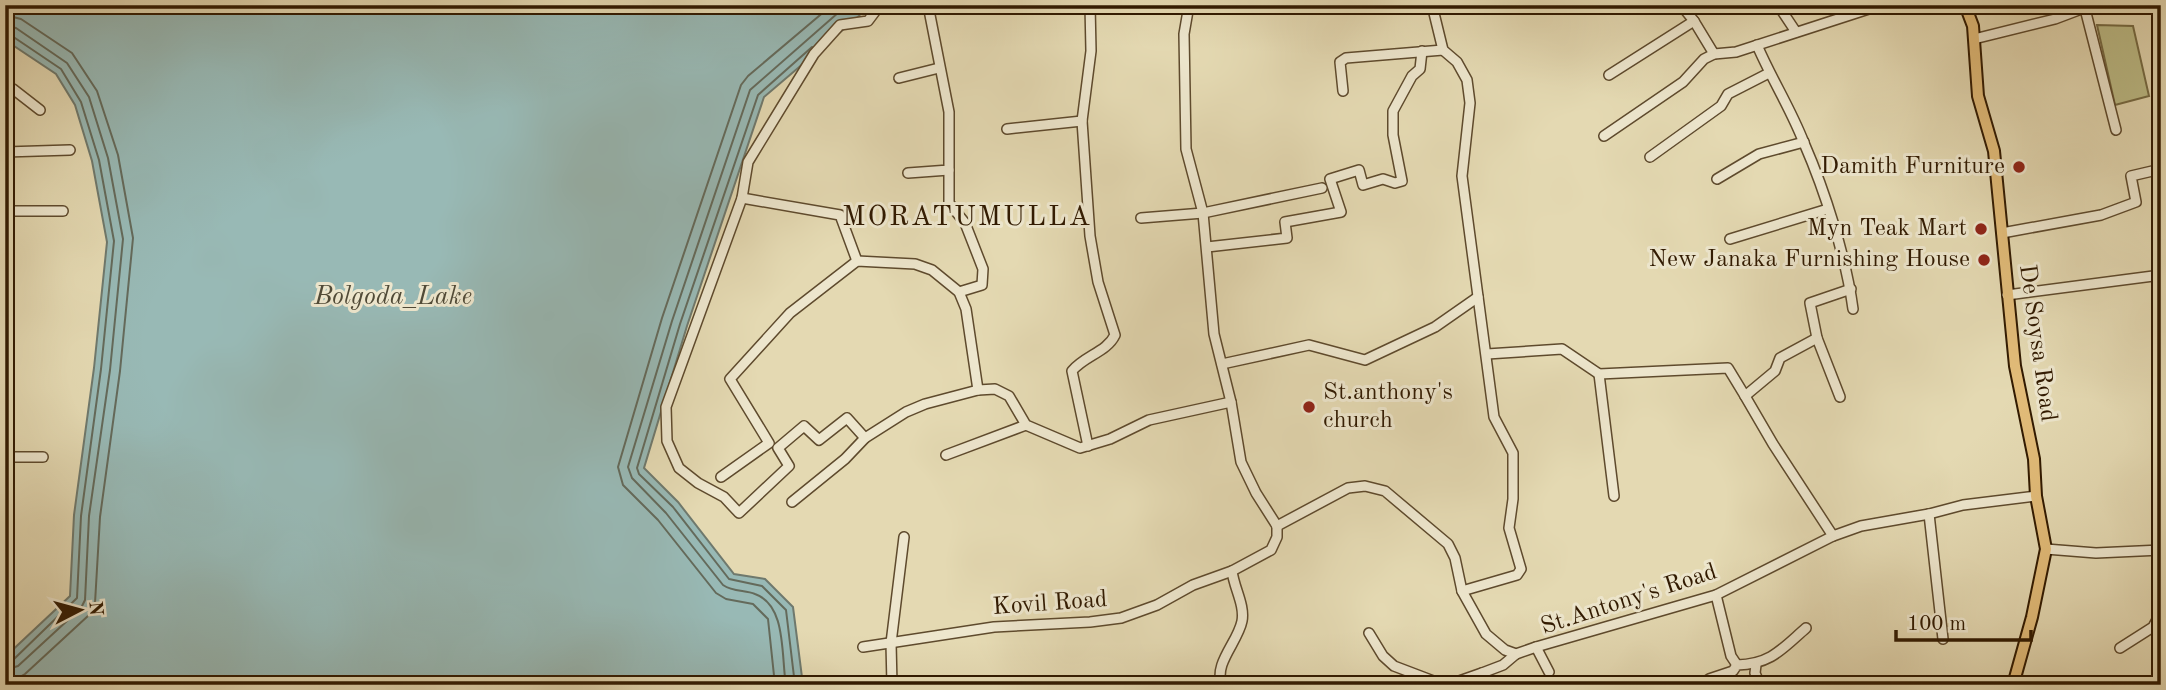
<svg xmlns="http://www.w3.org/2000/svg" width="2166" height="690" font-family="'Old Standard TT',serif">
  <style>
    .green { fill: #bcbc87; stroke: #766b44; stroke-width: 2 }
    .water { fill: #98b9b5; stroke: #6f796d; stroke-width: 2 }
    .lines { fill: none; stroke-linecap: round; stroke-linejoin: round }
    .shore { stroke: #646a5b; stroke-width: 2 }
    .minor-casing { stroke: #5e4a2d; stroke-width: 12 }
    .major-casing { stroke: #311a01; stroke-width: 14 }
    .minor { stroke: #ede6cd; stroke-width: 9 }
    .major { stroke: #e2bc79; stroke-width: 10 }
    .poi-dot { fill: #8f2418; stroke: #ede6cd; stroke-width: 2.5 }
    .labels { text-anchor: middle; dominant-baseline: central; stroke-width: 6; stroke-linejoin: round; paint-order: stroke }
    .poi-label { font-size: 24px; fill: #311a01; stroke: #ede6cd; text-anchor: end }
    .street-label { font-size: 24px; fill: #311a01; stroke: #ede6cd }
    .water-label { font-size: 26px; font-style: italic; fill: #504a37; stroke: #ede6cd }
    .quarter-label { font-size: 28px; letter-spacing: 2px; fill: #311a01; stroke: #ede6cd }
  </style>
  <rect width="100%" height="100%" fill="#e4d9b2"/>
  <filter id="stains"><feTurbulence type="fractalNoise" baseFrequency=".00286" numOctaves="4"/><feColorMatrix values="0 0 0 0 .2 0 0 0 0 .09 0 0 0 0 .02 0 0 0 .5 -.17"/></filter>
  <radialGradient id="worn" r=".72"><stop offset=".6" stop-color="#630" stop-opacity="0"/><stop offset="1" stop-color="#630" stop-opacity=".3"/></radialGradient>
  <!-- green -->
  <path class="green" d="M2097 25 2133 26 2149 96 2115 105Z"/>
  <!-- water -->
  <path class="water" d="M5 5H866L859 16 764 97 687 326 644 468 678 502 734 574 765 579 793 607 803 685H5V657L70 596 74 515 94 368 107 242 92 161 75 105 56 74 5 40Z"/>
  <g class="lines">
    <!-- shore -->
    <g class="shore">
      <path d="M5 15 21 19 72 53 97 91 118 155 133 238 120 371 100 517 95 603 89 615 25 674 16 679 5 681"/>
      <path d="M5 26 16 28 67 63 89 97 108 158 123 239 110 370 89 516 85 600 81 608 18 666 5 670"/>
      <path d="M5 35 12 36 61 69 81 102 99 160 114 241 101 369 81 516 77 598 13 660 5 661"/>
      <path d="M775 685 768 619 753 604 726 599 716 593 658 520 623 485 618 467 662 318 741 85 748 76 832 5"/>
      <path d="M786 685C781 657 787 605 755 594 745 590 733 592 723 585L666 513 632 478 628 467 672 321 750 90 847 5"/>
      <path d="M795 685 786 610 762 586 729 579 673 507 639 474 637 468 680 324 758 95 812 47"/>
    </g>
    <defs>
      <g id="minor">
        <path d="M1189 5 1184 34 1186 149 1203 213 1214 334 1231 402 1241 462 1256 493 1277 526"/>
        <path d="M1432 5 1443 50 1457 62 1467 80 1470 103 1462 176 1494 417 1513 453V499L1509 528 1521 569 1517 575 1462 591"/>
        <path d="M1778 5 1796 32"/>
        <path d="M2085 9 2116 130"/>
        <path d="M1694 21 1714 54"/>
        <path d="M1974 39 2055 19 2092 5"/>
        <path d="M1757 45C1771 78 1791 109 1804 143 1825 191 1846 257 1853 309"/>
        <path d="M1609 75 1694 21 1681 5"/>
        <path d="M899 78 939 68"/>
        <path d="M5 88 13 89 40 110"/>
        <path d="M1343 91 1340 62 1346 58 1443 50"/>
        <path d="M1007 129 1082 121"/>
        <path d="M1604 136 1683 82 1704 59 1714 54 1736 52 1881 5"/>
        <path d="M5 152 70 150"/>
        <path d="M1650 157 1721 106 1728 94 1769 73"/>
        <path d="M949 170V203L965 223 983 269 982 285 959 292"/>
        <path d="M908 173 949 170V112L928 5"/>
        <path d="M1717 179 1759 154 1804 142"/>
        <path d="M742 198 840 215 857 261"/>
        <path d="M5 211H63"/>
        <path d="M1141 218 1203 213 1322 188"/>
        <path d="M2002 233 2101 215 2136 202 2131 176 2161 169"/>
        <path d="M1730 239 1828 209"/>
        <path d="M1207 247 1287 238 1285 222 1341 212 1330 179 1359 170 1363 185 1383 179 1395 183 1402 181 1393 135V111L1412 76 1420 69 1422 51"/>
        <path d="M2007 295 2161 275"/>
        <path d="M5 338H6"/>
        <path d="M1487 354 1562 349 1599 374 1728 368 1745 396 1775 371 1780 358 1817 338"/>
        <path d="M1222 364 1309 345 1365 360 1435 327 1478 297"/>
        <path d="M1599 374 1614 496"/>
        <path d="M1745 396 1773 444 1833 536"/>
        <path d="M1840 397 1817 338 1810 303 1851 289"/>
        <path d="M865 438 847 418 819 440 804 426 778 448 789 466 739 513 724 497 698 483 679 468 667 441 666 407 742 198 748 162 814 54 840 25 868 21 880 5"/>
        <path d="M1088 446 1072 371C1084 356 1107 352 1115 335L1098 282 1090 236 1082 121 1091 51 1090 5"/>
        <path d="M946 455 1026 425"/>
        <path d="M5 457H43"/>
        <path d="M721 477 769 443 730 379 790 313 857 261 915 264 932 270 959 292 966 309 978 390"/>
        <path d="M792 502 845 459 865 438 906 412 925 404 978 390 995 389 1009 396 1026 425 1080 448 1110 439 1149 420 1231 402"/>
        <path d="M1929 514 1943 639"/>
        <path d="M1277 526 1348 488 1365 486 1385 491 1448 544 1455 558 1462 591 1486 634 1505 650 1516 654 1536 647"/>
        <path d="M2046 549 2096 553 2161 550"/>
        <path d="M1716 595 1731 656 1737 665"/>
        <path d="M1369 633 1383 656 1394 666 1444 685"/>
        <path d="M863 647 994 627 1090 622 1121 618 1157 605 1193 585 1232 571 1271 550 1277 537V526"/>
        <path d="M2120 648 2153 627 2161 612"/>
        <path d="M1756 665 1755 673 1760 685"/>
        <path d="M1549 672 1536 647 1716 595 1833 536 1861 526 1929 514 1963 505 2036 496"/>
        <path d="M892 685 891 643 904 537"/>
        <path d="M1222 685C1213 664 1238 642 1242 621 1245 605 1234 588 1232 571"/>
        <path d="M1448 685 1482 673"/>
        <path d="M1484 685 1482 673 1503 665 1516 654"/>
        <path d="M1707 685 1709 679 1733 671 1737 665C1771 664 1782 649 1806 628"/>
      </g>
      <path id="major" d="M1965 5 1973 26 1978 96 1994 151 2015 366 2034 459 2036 496 2046 549 2032 617 2013 685"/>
    </defs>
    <!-- minor casing -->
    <use href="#minor" class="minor-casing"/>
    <!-- major casing -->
    <use href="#major" class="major-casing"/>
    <!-- minor -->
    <use href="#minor" class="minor"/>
    <!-- major -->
    <use href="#major" class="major"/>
  </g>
  <!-- markers -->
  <g class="poi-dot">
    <circle cx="2019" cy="167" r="7"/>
    <circle cx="1981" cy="229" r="7"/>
    <circle cx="1984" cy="260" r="7"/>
    <circle cx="1309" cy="407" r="7"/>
  </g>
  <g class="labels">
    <!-- poi labels -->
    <g class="poi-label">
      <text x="2005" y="167">Damith Furniture</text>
      <text x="1967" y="229">Myn Teak Mart</text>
      <text x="1970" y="260">New Janaka Furnishing House</text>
      <text x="1323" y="393" text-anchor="start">St.anthony's<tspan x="1323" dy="28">church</tspan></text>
    </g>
    <!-- street labels -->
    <g class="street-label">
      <text transform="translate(2037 343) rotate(82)">De Soysa Road</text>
      <text transform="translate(1629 600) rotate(-18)">St.Antony's Road</text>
      <text transform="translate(1050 604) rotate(-4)">Kovil Road</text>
    </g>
    <!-- water labels -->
    <g class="water-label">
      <text x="393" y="297">Bolgoda_Lake</text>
    </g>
    <!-- quarter labels -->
    <g class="quarter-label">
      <text x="967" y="218">MORATUMULLA</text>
    </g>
  </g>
  <!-- margin -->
  <rect width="2166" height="690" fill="none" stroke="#e4d9b2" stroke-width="28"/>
  <rect x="7" y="7" width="2152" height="676" fill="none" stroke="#311a01" stroke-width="3.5"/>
  <rect x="14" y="14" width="2138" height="662" fill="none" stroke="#311a01" stroke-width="2"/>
  <!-- north arrow -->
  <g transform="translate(80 610) rotate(84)" stroke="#ede6cd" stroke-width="5" paint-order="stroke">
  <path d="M0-5L12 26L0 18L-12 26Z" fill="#311a01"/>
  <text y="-10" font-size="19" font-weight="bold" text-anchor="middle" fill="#311a01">N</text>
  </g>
  <!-- scale -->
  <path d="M1896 630v10h135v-10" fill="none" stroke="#311a01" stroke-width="3.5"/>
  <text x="1907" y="630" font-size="21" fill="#311a01" stroke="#ede6cd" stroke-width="5" paint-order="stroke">100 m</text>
  <rect width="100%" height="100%" filter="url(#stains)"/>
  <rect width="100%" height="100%" fill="url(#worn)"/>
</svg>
